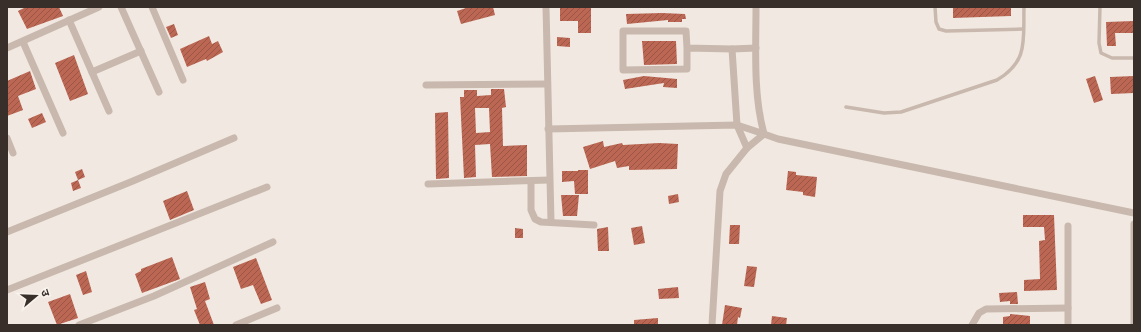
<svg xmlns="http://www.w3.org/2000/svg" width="1141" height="332" font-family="Quicksand,'Noto Sans Devanagari',sans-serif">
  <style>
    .building { fill: url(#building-hatch); fill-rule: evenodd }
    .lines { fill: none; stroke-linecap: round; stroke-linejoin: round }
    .lane { stroke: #c9b8ad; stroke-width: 3.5 }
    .street { stroke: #c9b8ad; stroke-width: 7 }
  </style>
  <defs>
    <pattern id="building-hatch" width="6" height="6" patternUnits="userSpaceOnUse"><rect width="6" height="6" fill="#bc6754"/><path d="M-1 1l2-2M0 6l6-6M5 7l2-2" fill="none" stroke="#9a5546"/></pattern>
  </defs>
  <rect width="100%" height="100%" fill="#f1e9e1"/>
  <!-- building -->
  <g class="building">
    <path d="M26 7H59L63 16 27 29 18 11Z"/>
    <path d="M469 7H493L495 15 461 24 457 11Z"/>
    <path d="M560 7H591V33H578V21H560Z"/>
    <path d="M953 7H1011V16L953 18Z"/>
    <path d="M662 13 685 14 686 19H682V22H668V20L627 24 626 14Z"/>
    <path d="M1134 21V33H1115L1116 46H1107L1106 22Z"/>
    <path d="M174 24 178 35 171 38 166 27Z"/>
    <path d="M209 36 212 44 218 41 223 52 207 61 206 59 187 67 180 49Z"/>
    <path d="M557 37 570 38V47L557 46Z"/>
    <path d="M642 41H676L677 64 644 65Z"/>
    <path d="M74 55 88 94 70 101 55 63Z"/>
    <path d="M30 71 36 89 18 96 23 110 7 116V81Z"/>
    <path d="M644 76 677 79V88L663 87 664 83 625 89 623 80Z"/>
    <path d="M1095 76 1103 100 1094 103 1086 79Z"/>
    <path d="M1134 76V93L1111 94 1110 77Z"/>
    <path d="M491 89H504L506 107 502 108 503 146 527 145V176L492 177 490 144 475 145 476 177 464 178 460 97H464V90H477V96L491 95ZM475 108H489L490 132 476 133Z"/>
    <path d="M448 112 449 178 436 179 435 113Z"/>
    <path d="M42 113 46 122 32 128 28 119Z"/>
    <path d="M603 141 604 147 622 143 623 145 659 143 678 144 677 169 629 170V166L617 168 615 161 590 169 583 147Z"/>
    <path d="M82 169 85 177 78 180 75 172Z"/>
    <path d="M578 170H588V194H575L574 181 562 182V171H578Z"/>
    <path d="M788 171 796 172V175L817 177 815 197 803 195V192L786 190Z"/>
    <path d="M78 180 81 188 73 191 71 183Z"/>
    <path d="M187 191 194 210 170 220 163 201Z"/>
    <path d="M678 194 679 202 669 204 668 196Z"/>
    <path d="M561 195H579L577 216H563Z"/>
    <path d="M1023 215H1054L1057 290 1024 291V280L1040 279 1039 241 1045 240 1044 227H1023Z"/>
    <path d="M730 225H740L739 244H729Z"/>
    <path d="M642 226 645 243 634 245 631 228Z"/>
    <path d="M608 227 609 251H598L597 229Z"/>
    <path d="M515 228 523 229V238H515Z"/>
    <path d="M172 257 180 279 142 293 135 274 141 271V269Z"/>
    <path d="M256 258 272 300 261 304 253 285 241 289 233 267Z"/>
    <path d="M747 266 757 267 754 287 744 286Z"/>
    <path d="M86 271 92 292 83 295 76 275Z"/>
    <path d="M205 282 210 299 205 301 214 325H200L194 310 197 309 190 287Z"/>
    <path d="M678 287 679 298 659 299 658 289Z"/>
    <path d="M1017 292 1018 304H1010V301L1000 302 999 293Z"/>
    <path d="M70 294 78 318 57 325 48 302Z"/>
    <path d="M725 305 742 308 740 318 738 317 737 325H722Z"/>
    <path d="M1010 314 1030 316V325H1003V317L1010 316Z"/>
    <path d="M772 316 787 318 786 325H771Z"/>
    <path d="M658 318V325H634V320Z"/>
  </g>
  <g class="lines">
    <!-- lane -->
    <g class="lane">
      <path d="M935 7 936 22 939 29 946 31 1023 29"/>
      <path d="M1100 7 1099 43 1101 53 1112 58H1134"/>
      <path d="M846 107 884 113 901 112 997 80C1029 61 1023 40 1024 7"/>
    </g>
    <!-- street -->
    <g class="street">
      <path d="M121 7 159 92"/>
      <path d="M152 7 183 80"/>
      <path d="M546 7 551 222"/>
      <path d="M756 7C756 48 753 94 764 134L778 139 1134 213"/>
      <path d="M69 20 109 111"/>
      <path d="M23 42 63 133"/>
      <path d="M7 48 99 7"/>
      <path d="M687 48V69L623 70V31H686L687 48 732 49 737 125 747 148 764 134"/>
      <path d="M732 49 756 48"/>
      <path d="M92 72 141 51"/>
      <path d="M426 85 547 84"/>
      <path d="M548 129 737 125 764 134"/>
      <path d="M7 138 13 153"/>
      <path d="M531 182V210L535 219 541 222 594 225"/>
      <path d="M428 184 549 180"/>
      <path d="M7 232 133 181 234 138"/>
      <path d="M7 290 267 187"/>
      <path d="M79 325 154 296 273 242"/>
      <path d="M236 325 277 308"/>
      <path d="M712 325 720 191 726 174 747 148"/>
      <path d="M972 325 979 313 986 309 1068 308"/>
      <path d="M1068 325V226"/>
      <path d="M1134 325V224"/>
    </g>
  </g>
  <!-- border -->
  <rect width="1141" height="332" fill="none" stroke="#382f2b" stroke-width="16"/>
  <!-- north arrow -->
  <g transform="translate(36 296) rotate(71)" stroke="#f9f3ed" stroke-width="3" paint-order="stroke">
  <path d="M0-3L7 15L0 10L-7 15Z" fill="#382f2b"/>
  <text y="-6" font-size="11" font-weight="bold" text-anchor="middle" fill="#382f2b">उ</text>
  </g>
</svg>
